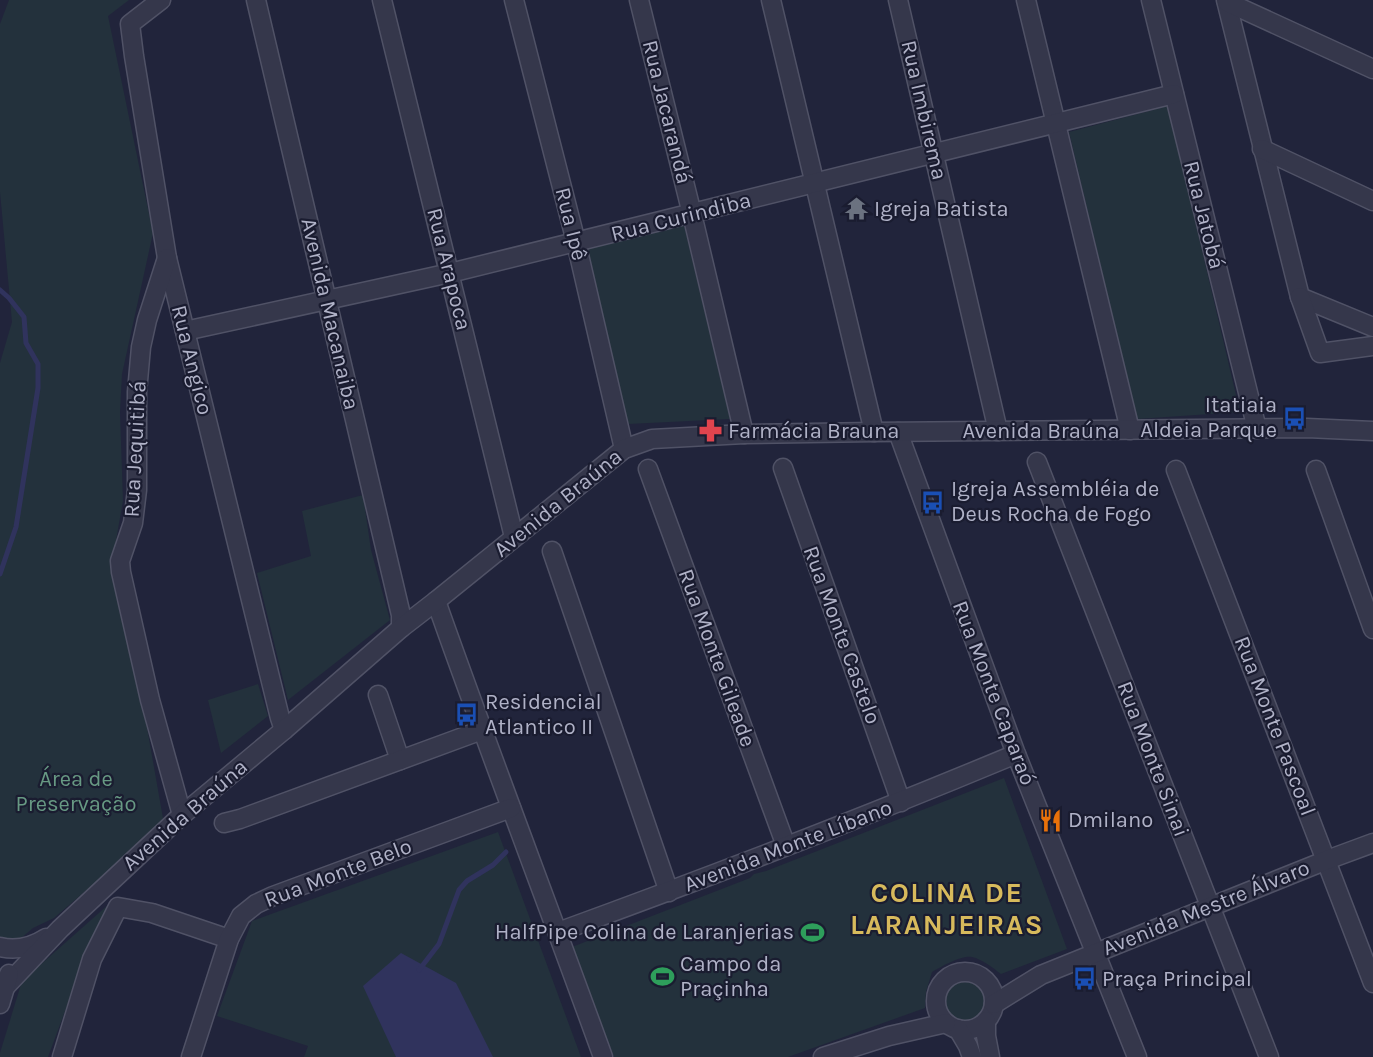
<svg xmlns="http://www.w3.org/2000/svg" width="1373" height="1057" font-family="Karla,sans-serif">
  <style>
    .green { fill: #23313c }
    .water { fill: #30335d }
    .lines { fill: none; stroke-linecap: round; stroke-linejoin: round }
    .stream { stroke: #30335d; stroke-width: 5 }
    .minor-casing { stroke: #505266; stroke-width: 21 }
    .minor { stroke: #35374b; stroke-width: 18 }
    .labels { text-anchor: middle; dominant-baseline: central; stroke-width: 4.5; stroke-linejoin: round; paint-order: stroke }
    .street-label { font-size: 22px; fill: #b0b2c7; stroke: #1a1c30 }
    .poi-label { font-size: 22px; fill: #b0b2c7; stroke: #1a1c30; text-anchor: start }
    .park-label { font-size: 22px; fill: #679983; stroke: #1a1c30 }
    .district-label { font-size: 28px; font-weight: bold; letter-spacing: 1.5px; fill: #d7ba5c; stroke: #1a1c30 }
  </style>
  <rect width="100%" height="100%" fill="#21243b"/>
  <!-- green -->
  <g class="green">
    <path d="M9 0H129L108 16 153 233 122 374 120 412 123 501 112 563 142 699 164 824 54 918 33 928 14 944 0 941V363L12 322 0 192V24Z"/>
    <path d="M1168 106 1240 412 1137 419 1069 132Z"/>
    <path d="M684 225 730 419 628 424 585 249Z"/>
    <path d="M363 495 371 550 390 620 288 700 257 573 311 556 302 511Z"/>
    <path d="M258 684 268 716 221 753 208 700Z"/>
    <path d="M1004 778 1067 949 1001 974C993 968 982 959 972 957 961 955 941 967 932 972L926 992 925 1008 788 1057H614L572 947 750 878 754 874 766 871Z"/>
    <path d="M498 832 581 1057H304L308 1046 217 1016 252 921Z"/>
    <path d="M117 897 90 944 48 1057H0V1053L22 981Z"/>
    <circle cx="965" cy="999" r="22"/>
  </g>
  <!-- water -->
  <path class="water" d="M401 953 456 983 493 1057H396L363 986Z"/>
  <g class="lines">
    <!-- stream -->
    <g class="stream">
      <path d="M0 290 9 298 24 317 26 343 38 364V388L16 527 0 574"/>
      <path d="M419 970 439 944 459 890 467 881 493 865 506 852"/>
    </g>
    <defs>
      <g id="minor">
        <path d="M161 0 130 24 134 56 167 258 280 718 284 730"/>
        <path d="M256 0 401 615V628"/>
        <path d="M382 0 514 537"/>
        <path d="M514 0 576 242 624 449"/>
        <path d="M639 0 692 214 744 434"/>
        <path d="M771 0 874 432"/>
        <path d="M898 0 998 431"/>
        <path d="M1026 0 1130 430"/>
        <path d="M1151 0 1257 429"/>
        <path d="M1226 0 1300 297 1373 327"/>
        <path d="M1227 2 1373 69"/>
        <path d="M1262 149 1373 201"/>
        <path d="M167 258 147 320 141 347 137 392V490L133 523 120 561 121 572 150 700 182 815"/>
        <path d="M1300 297 1320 353 1373 346"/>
        <path d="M185 331 450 273 1174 94"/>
        <path d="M898 432 1016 754 1137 1057"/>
        <path d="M1037 462 1269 1057"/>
        <path d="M783 468 901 802"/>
        <path d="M648 469 786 846"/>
        <path d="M1176 470 1373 983"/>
        <path d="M1316 470 1373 629"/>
        <path d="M552 551 669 892"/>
        <path d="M436 601C490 754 548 905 603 1057"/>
        <path d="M378 695 400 760"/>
        <path d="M224 823 240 819 482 730"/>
        <path d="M558 932C712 876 865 817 1016 754"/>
        <path d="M0 947C17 951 32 947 46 938"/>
        <circle cx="965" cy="1001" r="29"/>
        <path d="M6 986 60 929 182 815 284 730 401 628 436 601 624 449 652 439 744 434 874 432 1307 428 1373 431"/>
        <path d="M0 1004 9 974"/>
        <path d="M994 1004 1041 975 1327 860 1373 843"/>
        <path d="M986 1021V1036L990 1057"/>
        <path d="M958 1029 968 1046 972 1057"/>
        <path d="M62 1057 92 959 118 907 152 913 229 939"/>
        <path d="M191 1057 229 939 241 916 256 904 273 896 511 808"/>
        <path d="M823 1057 889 1036 946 1023"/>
      </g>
    </defs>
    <!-- minor casing -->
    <use href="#minor" class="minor-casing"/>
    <!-- minor -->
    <use href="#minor" class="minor"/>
  </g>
  <!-- icons -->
  <defs>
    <symbol id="temple-bare" viewBox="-9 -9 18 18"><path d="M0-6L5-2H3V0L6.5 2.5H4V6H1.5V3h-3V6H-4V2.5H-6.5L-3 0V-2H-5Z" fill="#6b7280" stroke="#1a1c30" stroke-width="2.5" paint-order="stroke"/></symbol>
    <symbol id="bus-bare" viewBox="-9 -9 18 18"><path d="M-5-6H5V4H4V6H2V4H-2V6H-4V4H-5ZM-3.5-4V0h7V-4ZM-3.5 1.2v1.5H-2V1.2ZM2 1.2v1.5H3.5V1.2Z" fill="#1a4fb4" stroke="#1a1c30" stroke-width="2.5" paint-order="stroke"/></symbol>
    <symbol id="pharmacy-bare" viewBox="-9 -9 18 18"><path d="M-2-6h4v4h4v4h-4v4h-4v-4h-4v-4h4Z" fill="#e0444e" stroke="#1a1c30" stroke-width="2.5" paint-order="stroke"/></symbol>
    <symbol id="restaurant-bare" viewBox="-9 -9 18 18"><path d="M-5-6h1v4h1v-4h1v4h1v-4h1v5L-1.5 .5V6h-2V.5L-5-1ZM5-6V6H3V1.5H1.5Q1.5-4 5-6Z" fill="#e8710a" stroke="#1a1c30" stroke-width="2.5" paint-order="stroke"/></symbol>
    <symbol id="stadium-bare" viewBox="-9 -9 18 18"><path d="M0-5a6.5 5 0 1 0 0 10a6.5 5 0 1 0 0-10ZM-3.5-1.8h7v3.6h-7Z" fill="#2e9e5b" stroke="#1a1c30" stroke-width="2.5" paint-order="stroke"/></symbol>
  </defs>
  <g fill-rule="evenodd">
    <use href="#temple-bare" x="840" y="192" width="33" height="33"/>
    <use href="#bus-bare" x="1278" y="402" width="33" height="33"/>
    <use href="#pharmacy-bare" x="694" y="414" width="33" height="33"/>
    <use href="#bus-bare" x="916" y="486" width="33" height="33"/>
    <use href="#bus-bare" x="450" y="698" width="33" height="33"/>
    <use href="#restaurant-bare" x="1034" y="804" width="33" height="33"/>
    <use href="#stadium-bare" x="796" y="916" width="33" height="33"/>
    <use href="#stadium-bare" x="646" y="960" width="33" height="33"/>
    <use href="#bus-bare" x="1068" y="962" width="33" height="33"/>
  </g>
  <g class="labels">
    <!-- street labels -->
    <g class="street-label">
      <text transform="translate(924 110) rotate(77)">Rua Imbirema</text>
      <text transform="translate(667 112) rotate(76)">Rua Jacarandá</text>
      <text transform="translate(1204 215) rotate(76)">Rua Jatobá</text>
      <text transform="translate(681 217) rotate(-14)">Rua Curindiba</text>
      <text transform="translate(571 224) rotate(76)">Rua Ipê</text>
      <text transform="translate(449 269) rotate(76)">Rua Arapoca</text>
      <text transform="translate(330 314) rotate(77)">Avenida Macanaiba</text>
      <text transform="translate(192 360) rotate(76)">Rua Angico</text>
      <text x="1041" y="431">Avenida Braúna</text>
      <text transform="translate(135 449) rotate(-87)">Rua Jequitibá</text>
      <text transform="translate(558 503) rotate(-39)">Avenida Braúna</text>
      <text transform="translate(842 635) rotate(70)">Rua Monte Castelo</text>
      <text transform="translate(717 658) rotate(70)">Rua Monte Gileade</text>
      <text transform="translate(994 693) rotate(69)">Rua Monte Caparaó</text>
      <text transform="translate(1275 726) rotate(69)">Rua Monte Pascoal</text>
      <text transform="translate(1153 759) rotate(69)">Rua Monte Sinai</text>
      <text transform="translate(185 815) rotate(-41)">Avenida Braúna</text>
      <text transform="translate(788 846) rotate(-21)">Avenida Monte Líbano</text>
      <text transform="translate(338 873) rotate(-21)">Rua Monte Belo</text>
      <text transform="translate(1206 908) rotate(-22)">Avenida Mestre Álvaro</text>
    </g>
    <!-- poi labels -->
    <g class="poi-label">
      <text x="874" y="209">Igreja Batista</text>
      <text x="1277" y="405" text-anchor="end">Itatiaia<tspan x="1277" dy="25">Aldeia Parque</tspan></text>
      <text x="728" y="431">Farmácia Brauna</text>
      <text x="951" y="489">Igreja Assembléia de<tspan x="951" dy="25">Deus Rocha de Fogo</tspan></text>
      <text x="485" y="702">Residencial<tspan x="485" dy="25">Atlantico II</tspan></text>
      <text x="1068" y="820">Dmilano</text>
      <text x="794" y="932" text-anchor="end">HalfPipe Colina de Laranjerias</text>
      <text x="680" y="964">Campo da<tspan x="680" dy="25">Praçinha</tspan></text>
      <text x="1102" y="979">Praça Principal</text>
    </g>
    <!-- park labels -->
    <g class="park-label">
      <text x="76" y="779">Área de<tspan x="76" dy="25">Preservação</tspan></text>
    </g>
    <!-- district labels -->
    <g class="district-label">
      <text x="947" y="892">COLINA DE<tspan x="947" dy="32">LARANJEIRAS</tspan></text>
    </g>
  </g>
</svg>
